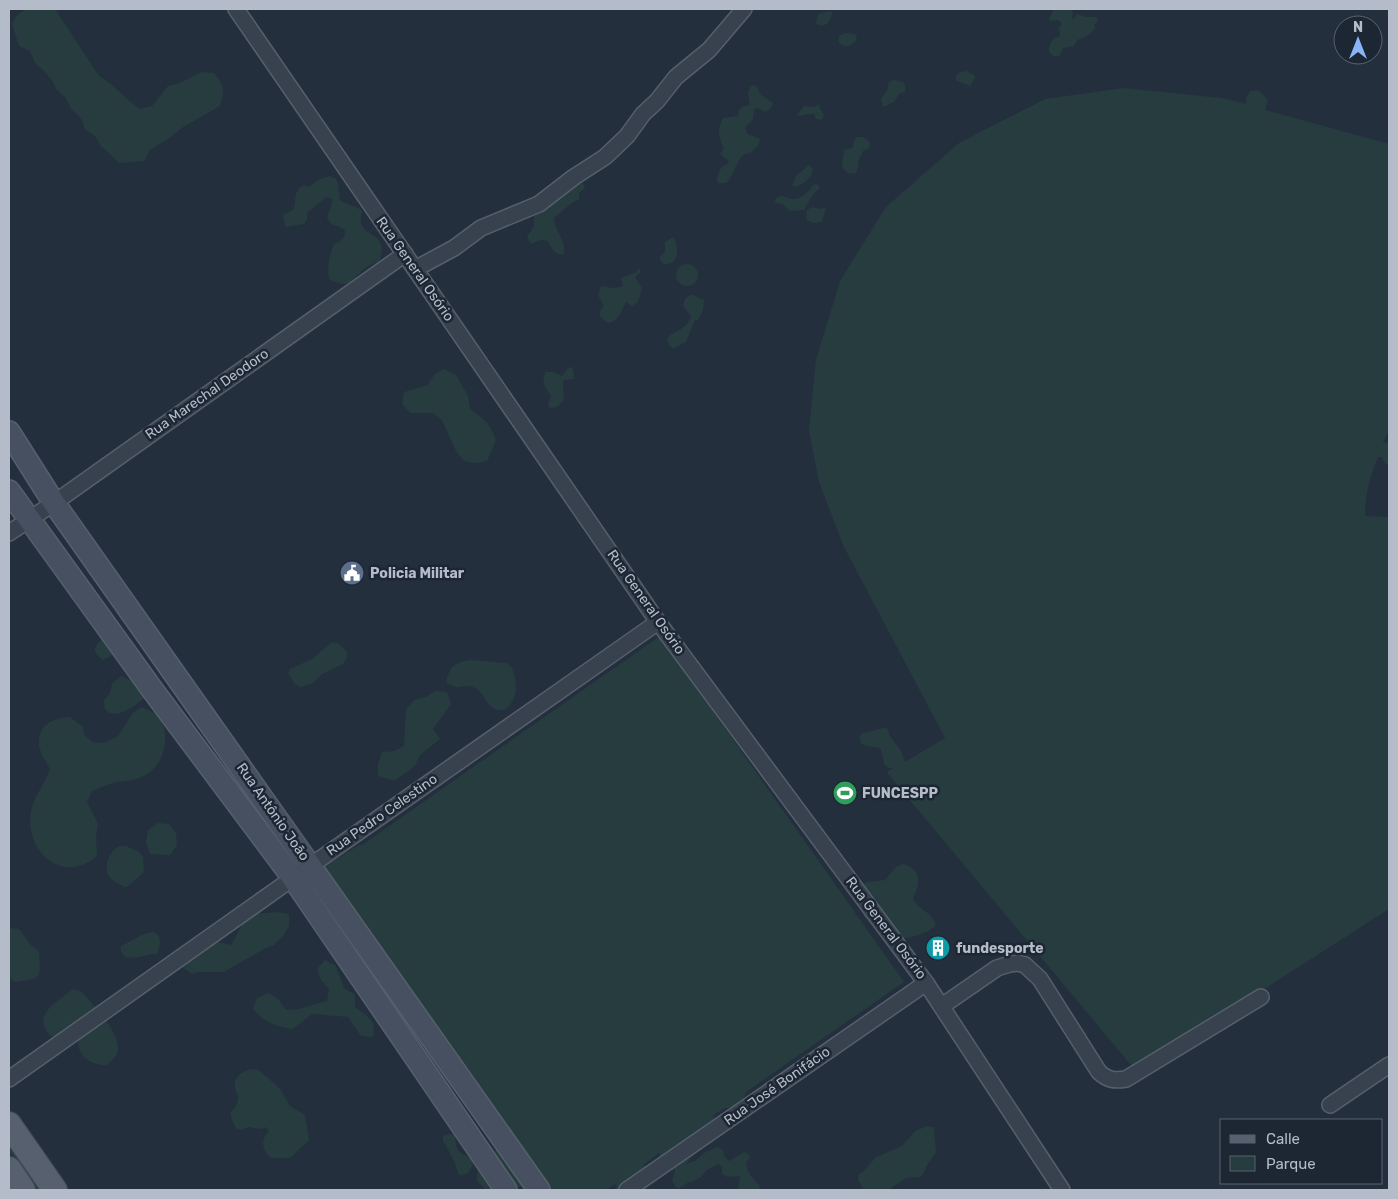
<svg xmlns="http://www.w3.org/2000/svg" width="1398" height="1199" font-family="Rubik,sans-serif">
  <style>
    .green { fill: #263c3f }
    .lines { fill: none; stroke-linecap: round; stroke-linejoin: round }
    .street-casing { stroke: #565f6c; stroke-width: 18 }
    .secondary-casing { stroke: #565f6c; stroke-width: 24 }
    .primary-casing { stroke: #414a57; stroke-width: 26 }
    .street { stroke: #38414e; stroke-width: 15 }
    .secondary { stroke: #465061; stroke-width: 21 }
    .primary { stroke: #56606e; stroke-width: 24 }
    .labels { text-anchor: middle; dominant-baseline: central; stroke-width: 5; stroke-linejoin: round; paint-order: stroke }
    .street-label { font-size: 14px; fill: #b4bcc9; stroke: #1d2633 }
    .poi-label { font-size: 14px; font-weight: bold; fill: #b4bcc9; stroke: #1d2633; text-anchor: start }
  </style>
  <rect width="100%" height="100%" fill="#242f3e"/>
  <!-- green -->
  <g class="green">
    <path d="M26 9H55L99 76C115 85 125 99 140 109L152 106 168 86 180 83 202 72 214 73C224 84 225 92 220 106L180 129 171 137 161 143 150 150 144 161 119 163 101 146 95 136 85 129 81 118 71 109 66 98 57 90 52 80 44 71 35 63 30 51 19 46 12 24 18 14Z"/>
    <path d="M1054 9H1070L1073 12 1072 18 1074 19 1077 14 1086 17H1096L1098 19 1097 23 1094 24 1095 29C1089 35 1084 38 1077 40L1074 46 1063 48 1059 56H1053L1049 52C1048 43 1053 38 1060 36V30L1057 29 1062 25 1059 20 1050 21 1049 19Z"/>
    <path d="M829 11 832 12C832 19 827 28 819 25L816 23 818 14Z"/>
    <path d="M845 33 855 34 857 37 855 42 846 47 840 44 838 40 840 35Z"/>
    <path d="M967 71 974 75 975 78 970 86 957 81 955 79 958 73Z"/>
    <path d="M894 80 903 82 905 86V92L899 94 894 102 883 107 881 98 887 91 889 82Z"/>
    <path d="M754 85 757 87 761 95 773 103 771 108 766 112 757 108 754 109 753 119 745 128 748 134 760 139C760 144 753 152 748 154L746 153 741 157 729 180 726 183H719L717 181C718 172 720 166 728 164L729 161 720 154 724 149C719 137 716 131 723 118L738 116 739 110 744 106 750 105 748 92 751 86Z"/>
    <path d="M1124 88 1222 98 1246 104V98L1250 91 1258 90 1268 100 1265 110 1389 144V430L1383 442 1387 443 1389 441V466L1386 464 1381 457H1378C1370 477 1365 494 1365 516L1389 517V909L1136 1071 888 774 887 772 893 768H889L884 764C880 740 883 752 862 744L859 738 862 733C871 732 878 728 887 728L890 736 901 751 905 762 945 738 844 547 819 482 809 430 816 360 840 281 886 207 959 143 1045 99Z"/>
    <path d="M820 104 819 107 824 115 822 120 816 119 814 114C808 113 801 117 797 115L804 106 814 107Z"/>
    <path d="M857 137H863L870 142 869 148 863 151 858 161V167L856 173 850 174C838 168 843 161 844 150L852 148 855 139Z"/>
    <path d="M809 165 813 169C811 179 804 184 795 187L792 185 796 176Z"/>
    <path d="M329 176 335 178 338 183 340 200C347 205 355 206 362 210 362 214 360 219 361 222 362 237 391 233 379 261 374 264 368 265 364 269 350 281 349 290 329 279 327 266 329 255 334 244 342 241 345 238 345 230 337 224 330 227 327 216L332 205V199L326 197 307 213V219L304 224 285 227 283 215 294 209C296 199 294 190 303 185L309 187 318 180Z"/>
    <path d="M581 181 585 186 584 189 579 193V199C570 203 562 212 554 218 554 231 567 241 564 254 549 256 553 241 544 240 541 239 534 243 531 244L527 237 534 226V216L556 202Z"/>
    <path d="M816 184 819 186V189L814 193 804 210 789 211 783 204 774 203 777 197C783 195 783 196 788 198 799 202 808 193 813 185Z"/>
    <path d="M812 207 820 209 826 207 822 222 813 223 808 221 806 219 807 210Z"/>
    <path d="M673 237C680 247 679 266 664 264L660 260V257L665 252V242Z"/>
    <circle cx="687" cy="275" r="11"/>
    <path d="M640 268V273L635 277 642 288 638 302 632 306 626 302C622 309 619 322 608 323 599 317 597 313 604 306L598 295 601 286 612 288 621 287 623 285 621 278 634 273Z"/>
    <path d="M690 295H693L704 300 703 310 698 320H695L686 342 673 349 669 345 667 338C675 330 688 329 691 316L683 306 685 299Z"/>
    <path d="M572 367 574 373 573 379 564 380 563 383 564 400 557 407 550 408 548 405 551 396C546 387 540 382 546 372H553L562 376 568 368Z"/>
    <path d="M444 369 456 375 468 396 470 409C484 419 490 423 496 440L487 461 476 463 464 461 456 451 442 420 433 413H410L402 404 404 392 428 385 434 375Z"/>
    <path d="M105 636 114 651 111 656 103 660C89 650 96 645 105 636Z"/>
    <path d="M660 636 904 982 746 1092 741 1105 729 1108H724L713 1116 718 1122 686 1164 695 1161 704 1153 717 1147 723 1150 724 1156 729 1161 744 1152 749 1155 750 1158 746 1163C747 1174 753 1178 759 1185L760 1190H738L740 1176 727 1177 722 1174V1166L718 1164 707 1170 701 1177 692 1182H689L678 1189 672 1182 675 1170 661 1163 659 1153 643 1165 651 1167 658 1176 653 1183 646 1184 638 1190H616L615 1184 606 1190H545L525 1184 515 1190H486L477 1181C476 1162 489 1158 500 1146L458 1086 453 1088 440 1089 426 1058 423 1038 319 873 328 864 359 845H362Z"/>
    <path d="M332 642 338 643 347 652V658L343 664 322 674 313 683 301 687 295 684 288 674 290 669 312 659Z"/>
    <path d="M470 660 506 663 511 666C514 672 516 679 516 685 517 695 510 713 497 710 485 706 485 693 475 688 464 682 458 693 446 682 450 666 454 663 470 660Z"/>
    <path d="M121 676 140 684 148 695C138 703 116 723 105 709L104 700 110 693 112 684Z"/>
    <path d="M435 691 447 692 451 704 433 729 440 739 420 755 415 766 394 781 378 776V764L382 752 394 751 404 746 406 710 414 700 426 697Z"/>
    <path d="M141 707C155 711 163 718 165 733 167 754 157 772 137 779 129 781 121 781 114 783 106 785 99 788 92 791L87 802 98 824 96 836 97 856C62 886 24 851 31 811 34 796 45 784 50 769 47 762 40 753 39 746 37 725 53 718 70 717L83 727 84 735 94 743 106 742 118 736 132 714Z"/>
    <path d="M158 823 169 824 176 833 177 845 170 855 150 854 146 842 148 830Z"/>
    <path d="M120 846H126L139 852 143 857 144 872 127 887H124C120 884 114 882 110 878 102 868 109 851 120 846Z"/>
    <path d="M902 864C914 866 921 875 917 888 916 892 914 894 913 899 919 910 932 912 936 925 927 935 897 943 885 936 877 932 871 923 864 917L861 885 867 882 885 880 896 867Z"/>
    <path d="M277 912 289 914V926L283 936 274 945 264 949 224 972H198L192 974 183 968 181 959C202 943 204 938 231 945L243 923 253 914Z"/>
    <path d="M9 928 19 929 30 944 39 952 40 970 38 976 33 979 15 982 9 978Z"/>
    <path d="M154 932 159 936 160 943 157 954C145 953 138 960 125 957L121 952V946C133 941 141 933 154 932Z"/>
    <path d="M325 960 336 966 344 988 355 995V1007L366 1015 374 1024 373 1037 361 1036 348 1017 312 1014 293 1029C277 1027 263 1022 253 1009L257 998 269 993 279 1000 286 1010 299 1009 327 1001 329 989 321 980 317 969Z"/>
    <path d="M73 989 79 991 84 994C94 1007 128 1039 115 1057 113 1060 109 1063 106 1065 91 1065 75 1055 79 1038L50 1036C36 1019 46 1010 60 999 65 996 68 992 73 989Z"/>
    <path d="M252 1069 258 1070 267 1077 280 1089 290 1106 305 1115 309 1140 290 1158H271C262 1150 260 1140 269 1131L265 1127 261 1129 248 1127 242 1130 236 1128C224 1105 236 1115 238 1099 239 1095 236 1092 235 1088 233 1077 242 1071 252 1069Z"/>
    <path d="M927 1126 934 1127 936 1152 926 1167 924 1173 920 1177 906 1178 888 1190H864L858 1180 859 1174 864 1171 876 1157 902 1146 915 1131Z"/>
    <path d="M449 1134 455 1135C456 1158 461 1149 474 1162 470 1171 469 1175 459 1175 455 1162 450 1152 443 1141V1136Z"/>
    <path d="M9 1138 56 1190H9V1183L25 1176 9 1152Z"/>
  </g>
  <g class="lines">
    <defs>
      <g id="street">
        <path d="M236 9 658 622 926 983 1062 1190"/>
        <path d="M415 269 454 248 481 228 539 204 574 177 605 157 627 136 643 114 657 101 676 77 709 50 744 9"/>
        <path d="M9 533 54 503 405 254"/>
        <path d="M942 1006 997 968 1010 964 1018 963 1025 965 1040 979 1099 1072C1108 1080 1114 1081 1126 1079L1261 997"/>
        <path d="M9 1079 293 878 658 622"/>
        <path d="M1330 1105 1389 1065"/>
        <path d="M627 1190 926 983"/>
      </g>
      <g id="secondary">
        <path d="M9 432 54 503 176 676 539 1190"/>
        <path d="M9 491 154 692 293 878 506 1190"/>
      </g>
      <g id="primary">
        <path d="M9 1124 55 1190"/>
        <path d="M9 1169 23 1190"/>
      </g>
    </defs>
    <!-- street casing -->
    <use href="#street" class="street-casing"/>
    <!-- secondary casing -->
    <use href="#secondary" class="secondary-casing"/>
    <!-- primary casing -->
    <use href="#primary" class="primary-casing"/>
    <!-- street -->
    <use href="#street" class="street"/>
    <!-- secondary -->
    <use href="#secondary" class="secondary"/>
    <!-- primary -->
    <use href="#primary" class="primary"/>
  </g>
  <!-- icons -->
  <defs>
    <symbol id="civic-disc" viewBox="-11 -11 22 22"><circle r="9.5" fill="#5c6f8a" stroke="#1d2633"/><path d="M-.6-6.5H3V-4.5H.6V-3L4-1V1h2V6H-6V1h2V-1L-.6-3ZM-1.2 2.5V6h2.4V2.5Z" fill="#fff"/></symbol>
    <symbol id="stadium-disc" viewBox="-11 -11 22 22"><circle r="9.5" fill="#2e9e5b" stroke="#1d2633"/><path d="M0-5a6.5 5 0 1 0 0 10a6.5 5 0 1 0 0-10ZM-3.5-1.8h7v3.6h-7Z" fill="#fff"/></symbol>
    <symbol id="building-disc" viewBox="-11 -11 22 22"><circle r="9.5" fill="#0f9aa8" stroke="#1d2633"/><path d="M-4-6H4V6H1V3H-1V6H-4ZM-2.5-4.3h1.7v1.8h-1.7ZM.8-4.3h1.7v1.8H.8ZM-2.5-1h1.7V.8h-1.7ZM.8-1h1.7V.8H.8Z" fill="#fff"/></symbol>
  </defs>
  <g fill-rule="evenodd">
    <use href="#civic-disc" x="338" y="559" width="28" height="28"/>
    <use href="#stadium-disc" x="831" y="779" width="28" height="28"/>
    <use href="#building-disc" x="924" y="934" width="28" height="28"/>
  </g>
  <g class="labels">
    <!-- street labels -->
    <g class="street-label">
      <text transform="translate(415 269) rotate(55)">Rua General Osório</text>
      <text transform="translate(207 394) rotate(-35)">Rua Marechal Deodoro</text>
      <text transform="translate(646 602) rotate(55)">Rua General Osório</text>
      <text transform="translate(273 812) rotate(55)">Rua Antônio João</text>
      <text transform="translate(382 815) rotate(-35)">Rua Pedro Celestino</text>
      <text transform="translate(886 928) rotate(53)">Rua General Osório</text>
      <text transform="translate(777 1086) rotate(-35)">Rua José Bonifácio</text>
    </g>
    <!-- poi labels -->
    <g class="poi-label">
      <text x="370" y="573">Policia Militar</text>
      <text x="862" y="793">FUNCESPP</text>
      <text x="956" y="948">fundesporte</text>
    </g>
  </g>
  <!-- border -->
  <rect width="1398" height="1199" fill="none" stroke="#b4bcc9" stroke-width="20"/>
  <!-- legend -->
  <rect x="1220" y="1119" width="162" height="65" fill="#1d2633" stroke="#59626f"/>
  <rect x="1230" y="1135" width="25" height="8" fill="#56606e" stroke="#59626f"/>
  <text x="1266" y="1144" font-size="15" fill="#b4bcc9">Calle</text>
  <rect x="1230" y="1156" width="25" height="15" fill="#263c3f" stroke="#59626f"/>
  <text x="1266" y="1169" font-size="15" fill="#b4bcc9">Parque</text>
  <!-- north arrow -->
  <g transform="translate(1358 40)"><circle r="24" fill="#1d2633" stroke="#59626f"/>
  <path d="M0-4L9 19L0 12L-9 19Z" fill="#8ab4f8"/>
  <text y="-8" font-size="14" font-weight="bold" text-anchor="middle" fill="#b4bcc9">N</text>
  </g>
</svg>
